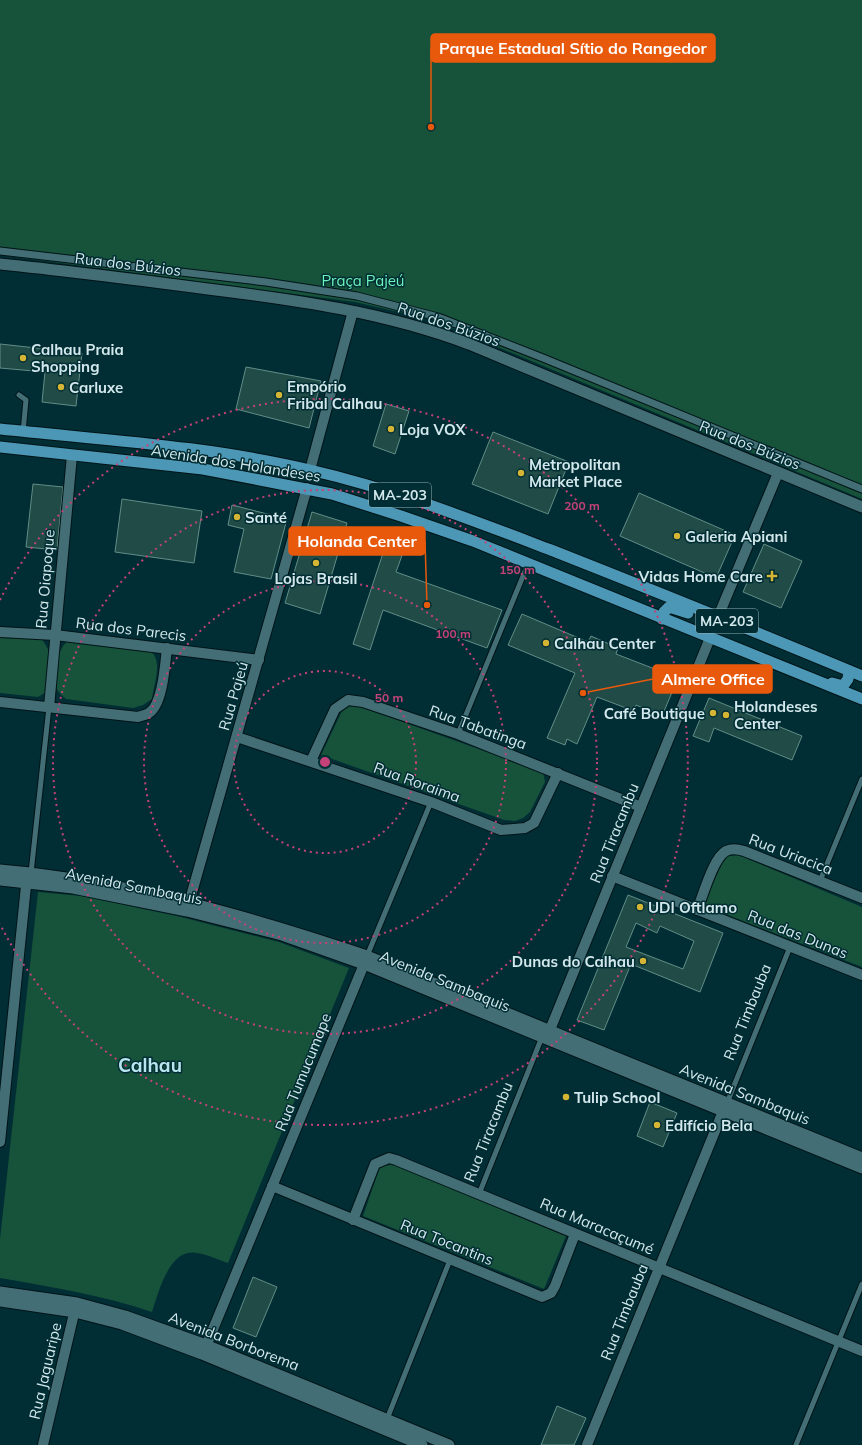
<svg xmlns="http://www.w3.org/2000/svg" width="862" height="1445" font-family="Mulish,sans-serif">
  <style>
    .green { fill: #17523b }
    .building { fill: #204b46; stroke: #628d87; fill-rule: evenodd }
    .lines { fill: none; stroke-linecap: round; stroke-linejoin: round }
    .service-casing { stroke: #011417; stroke-width: 7 }
    .pedestrian-casing { stroke: #011417; stroke-width: 9 }
    .minor-casing { stroke: #011417; stroke-width: 12 }
    .tertiary-casing { stroke: #011417; stroke-width: 13 }
    .secondary-casing { stroke: #011417; stroke-width: 13 }
    .primary-casing { stroke: #011417; stroke-width: 13 }
    .service { stroke: #446e75; stroke-width: 5 }
    .pedestrian { stroke: #446e75; stroke-width: 7 }
    .minor { stroke: #446e75; stroke-width: 10 }
    .tertiary { stroke: #446e75; stroke-width: 11 }
    .secondary { stroke: #446e75; stroke-width: 11 }
    .primary { stroke: #4b97b5; stroke-width: 11 }
    .ring { fill: none; stroke: #c54278; stroke-width: 2; stroke-dasharray: 2 4 }
    .poi-dot { fill: #d6b534; stroke: #002e34; stroke-width: 1.5 }
    .labels { text-anchor: middle; dominant-baseline: central; stroke-width: 3; stroke-linejoin: round; paint-order: stroke }
    .shield { fill: #002e34; stroke: #93b0b5; stroke-width: 1 }
    .shield-label { font-size: 14px; font-weight: bold; fill: #d2e8ec }
    .street-label { font-size: 15px; fill: #d2e8ec; stroke: #002e34 }
    .park-label { font-size: 15px; fill: #6cf3ba; stroke: #002e34 }
    .poi-label { font-size: 15px; font-weight: bold; fill: #d2e8ec; stroke: #002e34; text-anchor: start }
    .district-label { font-size: 19px; font-weight: bold; fill: #b9e6ee; stroke: #002e34 }
    .centre { fill: #c54278; stroke: #002e34; stroke-width: 2 }
    .ring-label { font-size: 12px; text-anchor: middle; font-weight: bold; fill: #c54278; stroke: #002e34; stroke-width: 3; stroke-linejoin: round; paint-order: stroke }
    .leader { fill: none; stroke: #e8590c; stroke-width: 1.5 }
    .callout-dot { fill: #e8590c; stroke: #002e34; stroke-width: 1.5 }
    .callout { fill: #e8590c; stroke: #e8590c; stroke-width: 1.5 }
    .callout-label { font-size: 16px; text-anchor: middle; font-weight: bold; fill: #fff }
  </style>
  <rect width="100%" height="100%" fill="#002e34"/>
  <!-- green -->
  <g class="green">
    <path d="M0 0H862V499L433 320 355 302 0 255Z"/>
    <path d="M0 638 42 639 49 651 46 692 38 697 0 693Z"/>
    <path d="M68 641 149 650C164 660 154 683 152 699L143 705 133 708 66 699C62 696 59 693 57 689 53 676 57 648 68 641Z"/>
    <path d="M349 706 361 707 543 772 545 782 530 812 523 818 515 821 504 820 321 755 342 711Z"/>
    <path d="M739 855 862 907V967L712 909 705 903 721 864 728 856Z"/>
    <path d="M38 892 82 896 181 917 279 942 349 968 228 1263C218 1260 207 1254 196 1253 169 1248 158 1294 152 1312 102 1295 51 1287 0 1278V1239Z"/>
    <path d="M394 1164 566 1236 544 1289 363 1216 380 1167Z"/>
  </g>
  <!-- building -->
  <g class="building">
    <path d="M0 344 82 353 76 406 42 402 45 372 0 368Z"/>
    <path d="M246 367 321 381 309 428 236 409Z"/>
    <path d="M386 404 409 411 395 454 373 446Z"/>
    <path d="M493 432 569 462 548 514 472 484Z"/>
    <path d="M33 484 63 487 57 550 26 547Z"/>
    <path d="M639 493 735 535 716 578 620 536Z"/>
    <path d="M122 499 202 511 194 563 115 552Z"/>
    <path d="M232 505 287 519 271 579 234 572 244 529 228 525Z"/>
    <path d="M312 512 347 523 320 614 285 603Z"/>
    <path d="M387 541 405 547 396 572 502 610 487 648 383 610 370 650 353 644Z"/>
    <path d="M764 544 802 561 781 608 743 592Z"/>
    <path d="M522 614 588 642 591 636 618 648 616 654 678 678 662 716 636 705 634 711 597 697 577 744 567 739 565 745 547 738 575 673 508 645Z"/>
    <path d="M709 698 802 736 792 760 714 728 709 742 693 736Z"/>
    <path d="M628 895 723 933 700 992 631 964 604 1030 577 1020ZM636 923 657 933 660 926 694 941 683 969 626 947Z"/>
    <path d="M650 1102 677 1113 663 1147 637 1136Z"/>
    <path d="M253 1277 277 1287 256 1337 233 1328Z"/>
    <path d="M557 1406 586 1418 574 1445H541Z"/>
  </g>
  <g class="lines">
    <defs>
      <g id="service">
        <path d="M19 395 26 400 23 432"/>
        <path d="M458 734 528 564"/>
        <path d="M31 873 49 707"/>
        <path d="M820 881 862 779"/>
        <path d="M367 956 431 802"/>
        <path d="M727 1103 790 947"/>
        <path d="M479 1194 542 1037"/>
        <path d="M387 1419 450 1260"/>
        <path d="M796 1445 862 1284"/>
      </g>
      <path id="pedestrian" d="M0 251 266 282 357 296 438 317 543 358 862 489"/>
      <g id="minor">
        <path d="M310 470 353 311"/>
        <path d="M718 617 778 473"/>
        <path d="M0 632 55 635 259 660"/>
        <path d="M0 702 138 717C141 716 146 715 149 713 163 704 165 664 167 648"/>
        <path d="M49 707 72 455"/>
        <path d="M237 737 431 802 501 830 525 828 534 823 558 773"/>
        <path d="M311 761 335 709 348 700 363 702 458 734 641 807"/>
        <path d="M612 876 862 975"/>
        <path d="M187 910 307 488"/>
        <path d="M697 910C703 896 713 858 726 851 732 848 738 849 744 851L862 898"/>
        <path d="M547 1037 710 638"/>
        <path d="M0 1142 27 876"/>
        <path d="M272 1186 542 1297 551 1293 555 1286 575 1234"/>
        <path d="M353 1220 375 1164 389 1158 396 1160 862 1351"/>
        <path d="M204 1351 367 957"/>
        <path d="M43 1445 76 1305"/>
        <path d="M587 1445 726 1104"/>
      </g>
      <g id="tertiary">
        <path d="M0 1292 77 1303 125 1316 206 1345 449 1445"/>
        <path d="M0 1301 75 1312 122 1324 202 1354 422 1445"/>
      </g>
      <g id="secondary">
        <path d="M0 264C69 271 139 280 208 289 297 300 384 312 469 344L862 507"/>
        <path d="M0 870C126 881 248 916 367 956L862 1158"/>
        <path d="M0 880 73 888 187 911 282 935 364 964 862 1168"/>
      </g>
      <g id="primary">
        <path d="M0 429C103 440 209 446 310 470 393 489 472 520 551 550 655 591 759 633 862 676"/>
        <path d="M0 447 203 469 332 494 401 516 473 541 862 699"/>
        <path d="M662 619 664 612 669 607 688 613"/>
        <path d="M832 683 843 686 848 679 849 671"/>
      </g>
    </defs>
    <!-- service casing -->
    <use href="#service" class="service-casing"/>
    <!-- pedestrian casing -->
    <use href="#pedestrian" class="pedestrian-casing"/>
    <!-- minor casing -->
    <use href="#minor" class="minor-casing"/>
    <!-- tertiary casing -->
    <use href="#tertiary" class="tertiary-casing"/>
    <!-- secondary casing -->
    <use href="#secondary" class="secondary-casing"/>
    <!-- primary casing -->
    <use href="#primary" class="primary-casing"/>
    <!-- service -->
    <use href="#service" class="service"/>
    <!-- pedestrian -->
    <use href="#pedestrian" class="pedestrian"/>
    <!-- minor -->
    <use href="#minor" class="minor"/>
    <!-- tertiary -->
    <use href="#tertiary" class="tertiary"/>
    <!-- secondary -->
    <use href="#secondary" class="secondary"/>
    <!-- primary -->
    <use href="#primary" class="primary"/>
  </g>
  <!-- distance rings -->
  <g class="ring">
    <circle cx="325" cy="762" r="91"/>
    <circle cx="325" cy="762" r="181"/>
    <circle cx="325" cy="762" r="272"/>
    <path d="M0 600A363 363 0 1 1 0 924"/>
  </g>
  <!-- markers -->
  <g class="poi-dot">
    <circle cx="23" cy="358" r="4"/>
    <circle cx="61" cy="387" r="4"/>
    <circle cx="279" cy="395" r="4"/>
    <circle cx="391" cy="429" r="4"/>
    <circle cx="521" cy="473" r="4"/>
    <circle cx="237" cy="517" r="4"/>
    <circle cx="677" cy="536" r="4"/>
    <circle cx="316" cy="563" r="4"/>
    <path d="M770 570h4v4h4v4h-4v4h-4v-4h-4v-4h4z"/>
    <circle cx="546" cy="643" r="4"/>
    <circle cx="713" cy="713" r="4"/>
    <circle cx="726" cy="715" r="4"/>
    <circle cx="640" cy="907" r="4"/>
    <circle cx="643" cy="961" r="4"/>
    <circle cx="566" cy="1097" r="4"/>
    <circle cx="657" cy="1125" r="4"/>
  </g>
  <g class="labels">
    <!-- shield labels -->
    <g class="shield">
      <rect x="369" y="483" width="62" height="24" rx="3"/>
      <rect x="696" y="609" width="62" height="24" rx="3"/>
    </g>
    <g class="shield-label">
      <text x="400" y="495">MA-203</text>
      <text x="727" y="621">MA-203</text>
    </g>
    <!-- street labels -->
    <g class="street-label">
      <text transform="translate(128 264) rotate(7)">Rua dos Búzios</text>
      <text transform="translate(449 324) rotate(19)">Rua dos Búzios</text>
      <text transform="translate(750 445) rotate(22)">Rua dos Búzios</text>
      <text transform="translate(236 463) rotate(9)">Avenida dos Holandeses</text>
      <text transform="translate(45 579) rotate(-85)">Rua Oiapoque</text>
      <text transform="translate(131 629) rotate(7)">Rua dos Parecis</text>
      <text transform="translate(233 696) rotate(-74)">Rua Pajeú</text>
      <text transform="translate(478 727) rotate(20)">Rua Tabatinga</text>
      <text transform="translate(417 782) rotate(20)">Rua Roraima</text>
      <text transform="translate(614 833) rotate(-68)">Rua Tiracambu</text>
      <text transform="translate(791 854) rotate(21)">Rua Uriacica</text>
      <text transform="translate(134 886) rotate(11)">Avenida Sambaquis</text>
      <text transform="translate(798 934) rotate(22)">Rua das Dunas</text>
      <text transform="translate(445 981) rotate(22)">Avenida Sambaquis</text>
      <text transform="translate(747 1012) rotate(-68)">Rua Timbauba</text>
      <text transform="translate(303 1072) rotate(-68)">Rua Tumucumape</text>
      <text transform="translate(745 1094) rotate(22)">Avenida Sambaquis</text>
      <text transform="translate(488 1132) rotate(-68)">Rua Tiracambu</text>
      <text transform="translate(597 1226) rotate(23)">Rua Maracaçumé</text>
      <text transform="translate(447 1242) rotate(22)">Rua Tocantins</text>
      <text transform="translate(624 1312) rotate(-68)">Rua Timbauba</text>
      <text transform="translate(234 1341) rotate(21)">Avenida Borborema</text>
      <text transform="translate(45 1371) rotate(-77)">Rua Jaguaripe</text>
    </g>
    <!-- park labels -->
    <g class="park-label">
      <text x="363" y="280">Praça Pajeú</text>
    </g>
    <!-- poi labels -->
    <g class="poi-label">
      <text x="31" y="349">Calhau Praia<tspan x="31" dy="17">Shopping</tspan></text>
      <text x="287" y="386">Empório<tspan x="287" dy="17">Fribal Calhau</tspan></text>
      <text x="69" y="387">Carluxe</text>
      <text x="399" y="429">Loja VOX</text>
      <text x="529" y="464">Metropolitan<tspan x="529" dy="17">Market Place</tspan></text>
      <text x="245" y="517">Santé</text>
      <text x="685" y="536">Galeria Apiani</text>
      <text x="763" y="576" text-anchor="end">Vidas Home Care</text>
      <text x="316" y="578" text-anchor="middle">Lojas Brasil</text>
      <text x="554" y="643">Calhau Center</text>
      <text x="734" y="706">Holandeses<tspan x="734" dy="17">Center</tspan></text>
      <text x="705" y="713" text-anchor="end">Café Boutique</text>
      <text x="648" y="907">UDI Oftlamo</text>
      <text x="635" y="961" text-anchor="end">Dunas do Calhau</text>
      <text x="574" y="1097">Tulip School</text>
      <text x="665" y="1125">Edifício Bela</text>
    </g>
    <!-- district labels -->
    <g class="district-label">
      <text x="150" y="1065">Calhau</text>
    </g>
  </g>
  <circle cx="325" cy="762" r="6" class="centre"/>
  <g class="ring-label">
    <text x="582" y="510">200 m</text>
    <text x="517" y="574">150 m</text>
    <text x="453" y="638">100 m</text>
    <text x="389" y="702">50 m</text>
  </g>
  <!-- callouts -->
  <path class="leader" d="M431 127L431 48M427 605L425 541M583 693L653 679"/>
  <g class="callout-dot">
    <circle cx="431" cy="127" r="4"/>
    <circle cx="427" cy="605" r="4"/>
    <circle cx="583" cy="693" r="4"/>
  </g>
  <g class="callout">
    <rect x="431" y="34" width="284" height="28" rx="4"/>
    <rect x="289" y="527" width="136" height="28" rx="4"/>
    <rect x="653" y="665" width="119" height="28" rx="4"/>
  </g>
  <g class="callout-label">
    <text x="573" y="54">Parque Estadual Sítio do Rangedor</text>
    <text x="357" y="547">Holanda Center</text>
    <text x="713" y="685">Almere Office</text>
  </g>
</svg>
